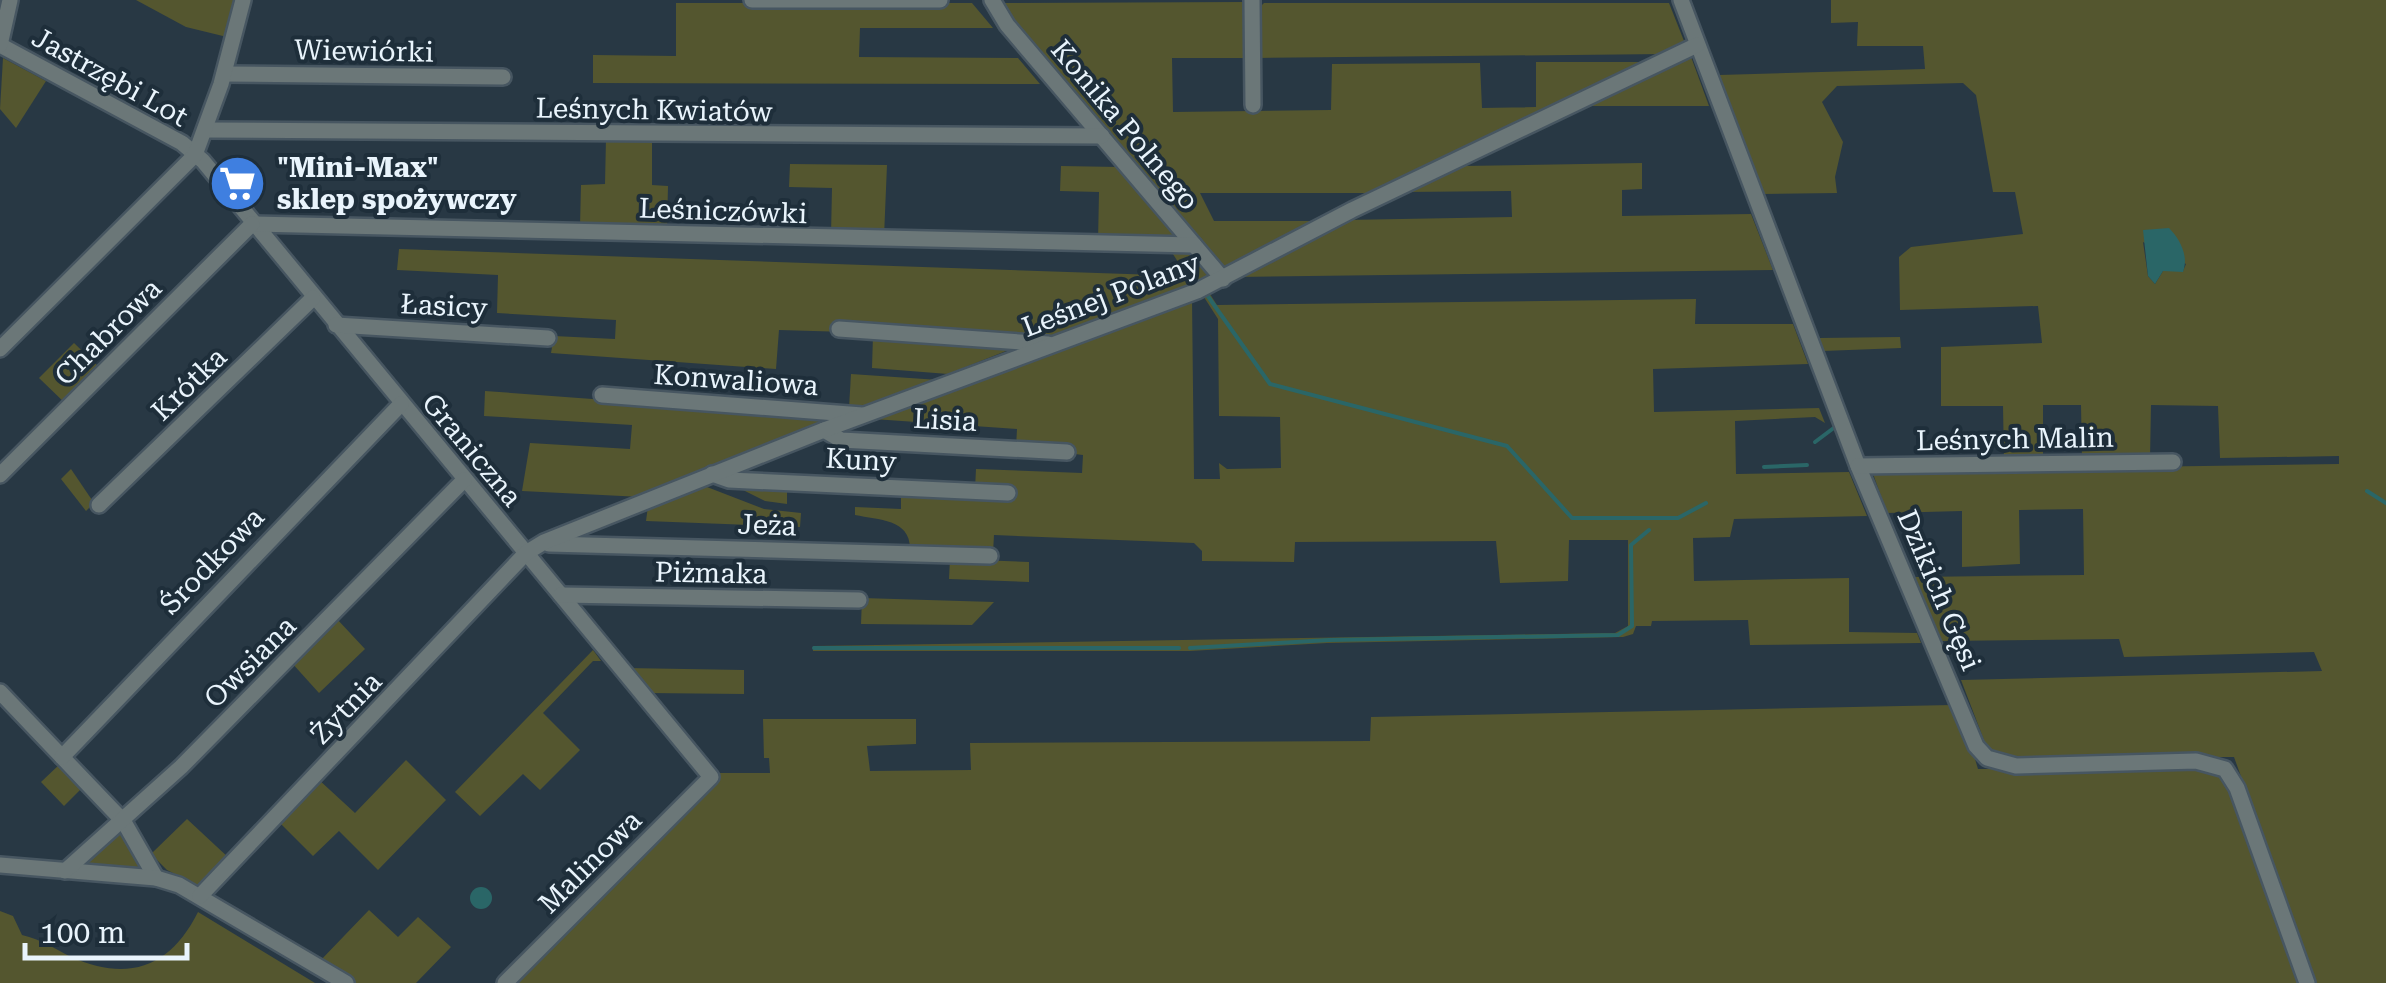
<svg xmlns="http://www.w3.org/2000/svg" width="2386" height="983" font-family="'Roboto Serif',serif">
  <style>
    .green { fill: #54562f; fill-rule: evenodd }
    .water { fill: #2a6667 }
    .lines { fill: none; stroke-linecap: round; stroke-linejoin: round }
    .stream { stroke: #2a6667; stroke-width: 4 }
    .minor-casing { stroke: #475661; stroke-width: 20 }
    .minor { stroke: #6b7778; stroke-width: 15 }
    .labels { text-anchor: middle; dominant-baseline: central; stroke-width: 8; stroke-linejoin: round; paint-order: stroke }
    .street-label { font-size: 28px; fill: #e9f4fc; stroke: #1e2e3a }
    .poi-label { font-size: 28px; font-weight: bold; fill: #e9f4fc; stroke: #1e2e3a; text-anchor: start }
  </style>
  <rect width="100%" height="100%" fill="#283844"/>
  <!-- green -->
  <g class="green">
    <path d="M136 0H236L227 37 186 27Z"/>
    <path d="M1831 0H2386V983H2315L2234 757H1998L1987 748 1961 680 2322 671 2314 652 2124 657 2119 639 1942 641 1915 577 2084 575 2083 509 2019 510 2020 564 1962 567V511L1887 513 1872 471 2339 464V456L2220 458 2218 406 2151 405 2150 459 2082 460 2081 405H2043V461L2004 462 2003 406H1941V347L2042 343 2038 306 1900 310 1899 257 1911 247 2023 234 2015 192H1993L1976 95 1963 83 1837 86 1822 102 1843 142 1835 177 1837 193 1762 194 1719 75 1925 69 1923 46H1857L1858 22 1831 23ZM2143 242 2186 264 2183 271H2163L2155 284 2148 276Z"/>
    <path d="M1243 2 1248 29 1244 30V58H1172L1173 112 1331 110 1332 64 1480 63 1482 108 1536 107V62H1649L1380 193H1200L1214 221H1315L1229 270C1210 264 1194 238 1185 220L1019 29 1004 3Z"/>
    <path d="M676 3H972L993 28H860L859 57 1018 58 1040 84 593 83V55L676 56Z"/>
    <path d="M1264 3H1669L1686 46 1665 54 1257 58 1258 9Z"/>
    <path d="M1690 54 1709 106H1585Z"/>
    <path d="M3 58 46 81 16 128 0 109Z"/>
    <path d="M606 138H652V185L668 186 667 230 580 227 581 185 605 184Z"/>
    <path d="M1642 163V189L1622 190V216L1751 214 1773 270 1235 277 1345 220 1512 217 1511 191 1404 192 1463 166Z"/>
    <path d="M790 164 887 165 884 237 831 235 832 188 789 187Z"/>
    <path d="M1061 166 1119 167 1182 239 1098 242 1099 192 1060 191Z"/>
    <path d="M399 249 1187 276 1171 251 1188 250 1207 275 1204 284 1051 338 779 330 776 369 551 353 554 336 615 339 616 320 497 313 498 275 397 270Z"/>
    <path d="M1208 291 1217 305 1696 299 1695 324H1793L1808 364 1653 369 1654 412 1819 408 1825 423 1815 417 1735 421 1736 474 1849 472 1867 516 1734 519 1730 537 1693 538 1694 581 1849 578V632L1917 633 1921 643 1750 645 1748 620 1652 621 1651 626H1636L1633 634 1623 637 1327 643 1190 651H813V646L1615 633 1628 626V540H1569L1568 581 1500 583 1496 541 1295 542 1294 562 1202 561V551L1194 543 994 535 993 553 910 550C911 519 879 520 855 515V507L901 509V489H975L976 469 1082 473 1083 455 1016 447 1017 429 873 419 1192 298 1194 479H1220L1219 463 1227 469 1281 468 1280 417 1219 416 1218 319 1202 294Z"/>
    <path d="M873 335 1021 345 948 374 872 368Z"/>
    <path d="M1900 337 1901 348 1823 351 1819 338Z"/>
    <path d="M74 343 101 369 67 405 39 378Z"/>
    <path d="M851 374 939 380 873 410 849 408Z"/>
    <path d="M485 391 846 418 642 497 522 491 530 443 630 449 632 425 484 416Z"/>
    <path d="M71 469 94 503 86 511 61 479Z"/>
    <path d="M787 482V504L765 501 729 483Z"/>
    <path d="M707 487 764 509 801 513 800 527 646 521 648 506Z"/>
    <path d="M950 559 1029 562V582L949 579Z"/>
    <path d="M862 598 994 602 972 625 861 624Z"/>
    <path d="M336 618 365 649 319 693 291 662Z"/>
    <path d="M593 650 601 661H593L543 713 580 750 540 790 523 774 480 816 455 792Z"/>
    <path d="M626 668 744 670V694L647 693Z"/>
    <path d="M1952 705 1967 732 1978 769 2200 768 2212 769 2228 780 2299 983H514L715 786 714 773H770L769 758H764L763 719H916V744L867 746 870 771 971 770 970 743 1370 741 1371 717Z"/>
    <path d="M406 760 446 800 378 870 339 831 313 856 278 821 318 779 355 813Z"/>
    <path d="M61 763 82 788 64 806 41 782Z"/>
    <path d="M187 819 230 859 203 888 167 870 151 854Z"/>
    <path d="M122 831 140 864 137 870 83 865Z"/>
    <path d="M369 910 398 937 418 917 451 947 416 983H355L320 961Z"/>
    <path d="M0 911 13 916 22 935C42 940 54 948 71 957 130 983 171 966 198 912L315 983H0Z"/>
  </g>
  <!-- water -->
  <g class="water">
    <path d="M2169 228C2180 239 2189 256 2183 272L2163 271 2155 284 2148 276 2143 230Z"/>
    <circle cx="481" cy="898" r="11"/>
  </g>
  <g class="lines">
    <!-- stream -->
    <g class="stream">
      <path d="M1207 295 1270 384 1507 446 1572 518H1678L1706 503"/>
      <path d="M1815 442 1835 427"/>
      <path d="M1764 467 1807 465"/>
      <path d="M2367 491 2386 503"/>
      <path d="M814 648H1179"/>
      <path d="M1190 648 1329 640 1618 635 1632 626 1631 545 1649 530"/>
    </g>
    <defs>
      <g id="minor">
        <path d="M752 0H940"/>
        <path d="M992 0 1007 25 1223 279"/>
        <path d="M1252 0 1253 105"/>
        <path d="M1681 0 1858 466 1976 746 1987 758 2016 766 2196 761 2225 769 2237 788 2307 983"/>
        <path d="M0 45 182 143 203 161 711 777 505 983"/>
        <path d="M0 45 10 0"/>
        <path d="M224 74 503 77"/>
        <path d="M205 130 1102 136"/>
        <path d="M252 224 1194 245"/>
        <path d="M336 325 548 338"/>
        <path d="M839 329 1048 344"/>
        <path d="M0 349 195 155 221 84 243 0"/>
        <path d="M602 395 862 415"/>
        <path d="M824 430 841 440 1067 452"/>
        <path d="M1858 466 2173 462"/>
        <path d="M712 474 729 480 1008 493"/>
        <path d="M0 475 252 224"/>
        <path d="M99 505 313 298"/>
        <path d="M549 544 990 556"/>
        <path d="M561 595 859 600"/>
        <path d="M0 692 124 822 156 878"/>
        <path d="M62 757 401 404"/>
        <path d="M0 865 156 878 179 885 346 983"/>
        <path d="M65 871 181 767 464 480"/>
        <path d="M200 896 526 553 544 542 824 430 1197 291 1352 210 1697 45"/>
      </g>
    </defs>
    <!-- minor casing -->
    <use href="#minor" class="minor-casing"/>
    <!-- minor -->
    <use href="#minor" class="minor"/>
  </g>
  <!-- icons -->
  <defs>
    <symbol id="supermarket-disc" viewBox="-11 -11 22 22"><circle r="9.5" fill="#3f7fe0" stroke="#1e2e3a"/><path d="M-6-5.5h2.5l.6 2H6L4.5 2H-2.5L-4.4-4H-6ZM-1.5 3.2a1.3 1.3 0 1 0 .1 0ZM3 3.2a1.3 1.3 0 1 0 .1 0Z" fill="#fff"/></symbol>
  </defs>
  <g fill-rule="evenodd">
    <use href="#supermarket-disc" x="206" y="152" width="63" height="63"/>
  </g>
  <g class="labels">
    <!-- street labels -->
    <g class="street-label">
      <text transform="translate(364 51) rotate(1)">Wiewiórki</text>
      <text transform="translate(110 77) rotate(29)">Jastrzębi Lot</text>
      <text transform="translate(654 110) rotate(1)">Leśnych Kwiatów</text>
      <text transform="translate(1125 125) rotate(50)">Konika Polnego</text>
      <text transform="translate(723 211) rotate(2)">Leśniczówki</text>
      <text transform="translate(1111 295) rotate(-21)">Leśnej Polany</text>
      <text transform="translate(444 306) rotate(3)">Łasicy</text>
      <text transform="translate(108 332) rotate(-45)">Chabrowa</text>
      <text transform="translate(736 380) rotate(4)">Konwaliowa</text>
      <text transform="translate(189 384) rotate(-44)">Krótka</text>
      <text transform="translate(945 420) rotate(3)">Lisia</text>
      <text transform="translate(2015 439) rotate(-1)">Leśnych Malin</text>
      <text transform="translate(472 450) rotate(50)">Graniczna</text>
      <text transform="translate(861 460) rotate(3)">Kuny</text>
      <text transform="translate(767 525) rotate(2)">Jeża</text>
      <text transform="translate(212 561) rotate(-46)">Środkowa</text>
      <text transform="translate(711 573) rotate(1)">Piżmaka</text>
      <text transform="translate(1939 590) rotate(67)">Dzikich Gęsi</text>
      <text transform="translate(250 662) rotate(-45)">Owsiana</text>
      <text transform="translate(346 708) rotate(-46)">Żytnia</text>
      <text transform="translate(590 862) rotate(-45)">Malinowa</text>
    </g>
    <!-- poi labels -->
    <g class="poi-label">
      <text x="277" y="167">"Mini-Max"<tspan x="277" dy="32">sklep spożywczy</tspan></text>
    </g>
  </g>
  <!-- scale -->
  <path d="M25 943v15h162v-15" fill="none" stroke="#e9f4fc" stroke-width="5"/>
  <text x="40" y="943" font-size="30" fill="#e9f4fc" stroke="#1e2e3a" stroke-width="8" paint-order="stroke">100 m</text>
</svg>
